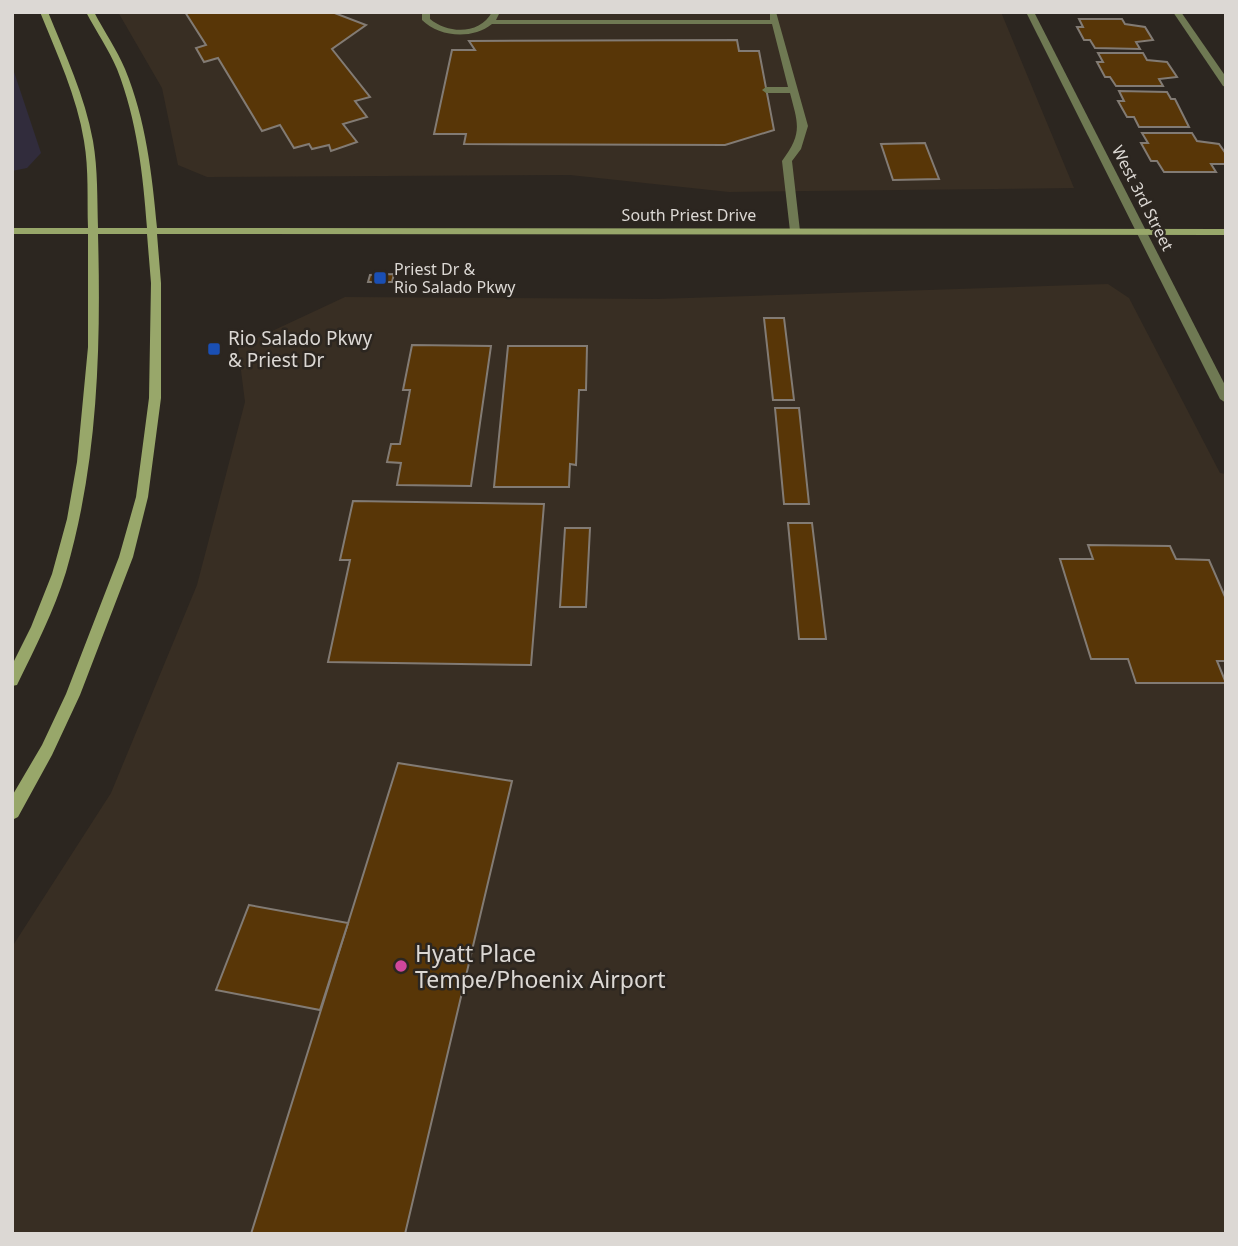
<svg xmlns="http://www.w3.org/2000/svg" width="1238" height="1246" font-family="'Noto Sans',sans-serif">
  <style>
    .built { fill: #382e23 }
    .industrial { fill: #312c3c }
    .building { fill: #583607; stroke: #827b74; stroke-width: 2 }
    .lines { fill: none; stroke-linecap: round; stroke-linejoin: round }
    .lane { fill: #6f7953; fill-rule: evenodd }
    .street { fill: #6f7953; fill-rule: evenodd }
    .secondary { fill: #98a76a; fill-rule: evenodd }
    .transit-dot { fill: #1a4fb4; stroke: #2c2620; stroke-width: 2.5 }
    .hotel-dot { fill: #d1479c; stroke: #2c2620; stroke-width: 2.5 }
    .labels { text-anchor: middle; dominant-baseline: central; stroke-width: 5; stroke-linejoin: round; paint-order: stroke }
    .far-street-label { font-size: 16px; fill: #dcd8d4; stroke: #2c2620 }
    .far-poi-label { font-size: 16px; fill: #dcd8d4; stroke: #2c2620; text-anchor: start }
    .poi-label { font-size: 19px; fill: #dcd8d4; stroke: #2c2620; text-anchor: start }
    .near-poi-label { font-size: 23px; fill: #dcd8d4; stroke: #2c2620; text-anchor: start }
  </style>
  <rect width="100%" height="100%" fill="#2c2620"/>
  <!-- built -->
  <g class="built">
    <path d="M118 12H1001L1074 188 729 192 570 175 207 177 178 165 162 88Z"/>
    <path d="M1108 284 1129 298 1220 473 1226 474V1234H12V947L111 793 197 585 245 402 238 347 345 297 657 299Z"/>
  </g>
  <!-- industrial -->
  <path class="industrial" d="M12 66 41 153 27 168 12 171Z"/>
  <!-- building -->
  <g class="building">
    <path d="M185 12H332L366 25 332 49 370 97 355 101 367 117 343 124 357 142 331 151 329 145 312 149 309 144 294 148 280 125 262 131 218 58 204 62 196 48 206 45Z"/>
    <path d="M1079 19H1122L1125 24 1145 27 1153 40 1136 42 1140 49 1095 48 1090 40H1084L1077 27H1083Z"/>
    <path d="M737 40 739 51H759L774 130 725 145 464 144 466 134H434L452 50H475L469 41Z"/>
    <path d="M1098 53H1143L1147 60 1167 62 1177 77 1159 79 1163 86H1116L1110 77H1105L1097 62H1103Z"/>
    <path d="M1119 91 1167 92 1171 99H1175L1189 127H1139L1134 117H1127L1118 101H1124Z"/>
    <path d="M1142 133H1192L1197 141 1219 144 1226 154V164H1211L1216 172H1164L1157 161H1151L1141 143H1148Z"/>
    <path d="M925 143 939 179 893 180 881 144Z"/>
    <path d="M394 274 392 282H368L370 275Z"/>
    <path d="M764 318H784L794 400H773Z"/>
    <path d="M412 345 491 346 471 486 397 485 401 463 387 462 391 444H400L410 390H403Z"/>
    <path d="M508 346H587L586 390H579L576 465 570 464 569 487H494Z"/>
    <path d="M775 408H799L809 504H784Z"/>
    <path d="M353 501 544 504 531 665 328 662 350 560H340Z"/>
    <path d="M788 523H812L826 639H799Z"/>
    <path d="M565 528H590L586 607H560Z"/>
    <path d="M1088 545 1170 546 1176 559 1209 560 1226 599V661H1217L1226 683H1136L1128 659H1091L1060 559H1093Z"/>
    <path d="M398 763 512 781 405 1234H251Z"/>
    <path d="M249 905 348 923 320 1010 216 990Z"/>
  </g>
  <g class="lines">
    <!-- lane -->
    <g class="lane">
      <path d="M422 12H430V19C448 34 480 35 492 12H500L496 20H770V12H776L808 126 801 149 792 161 800 231 795 234 790 231 782 161C803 133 798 124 790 93H766L762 90 766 87H788L772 24H492C472 40 439 37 422 20Z"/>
      <path d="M1173 12H1181L1226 77V87L1223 86Z"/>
    </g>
    <!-- street -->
    <path class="street" d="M1026 12H1034L1226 387V403L1220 399Z"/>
    <!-- secondary -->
    <path class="secondary" d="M40 12H48C65 54 85 96 93 141 98 170 97 199 98 228H147C143 174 137 120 117 69 109 50 96 31 86 12H94C104 31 117 50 125 69 146 120 152 174 157 228L1226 229V235L157 234 161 283V398L148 497 133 557 80 695 52 755 18 817 12 820V796L42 745 66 694 119 557 136 497 149 398 151 283 147 234H98C101 348 98 462 66 572 54 611 35 648 17 685L12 686V665L31 627 52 574 67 519 77 462 88 347V234H12V228H88C87 199 89 170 84 141 77 97 57 54 40 12Z"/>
  </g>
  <!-- markers -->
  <g class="transit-dot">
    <rect x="373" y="271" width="14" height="14" rx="3.5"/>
    <rect x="207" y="342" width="14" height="14" rx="3.5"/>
  </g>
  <circle class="hotel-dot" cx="401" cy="966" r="7"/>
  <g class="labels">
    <!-- far-street labels -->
    <g class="far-street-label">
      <text transform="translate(1143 198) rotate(63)">West 3rd Street</text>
      <text x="689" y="215">South Priest Drive</text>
    </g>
    <!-- far-poi labels -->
    <g class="far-poi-label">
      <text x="394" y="269">Priest Dr &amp;<tspan x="394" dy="18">Rio Salado Pkwy</tspan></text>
    </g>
    <!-- poi labels -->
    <g class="poi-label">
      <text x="228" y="338">Rio Salado Pkwy<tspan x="228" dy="22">&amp; Priest Dr</tspan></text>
    </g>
    <!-- near-poi labels -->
    <g class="near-poi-label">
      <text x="415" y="953">Hyatt Place<tspan x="415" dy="26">Tempe/Phoenix Airport</tspan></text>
    </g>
  </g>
  <!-- border -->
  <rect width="1238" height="1246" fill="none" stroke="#dcd8d4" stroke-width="28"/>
</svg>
